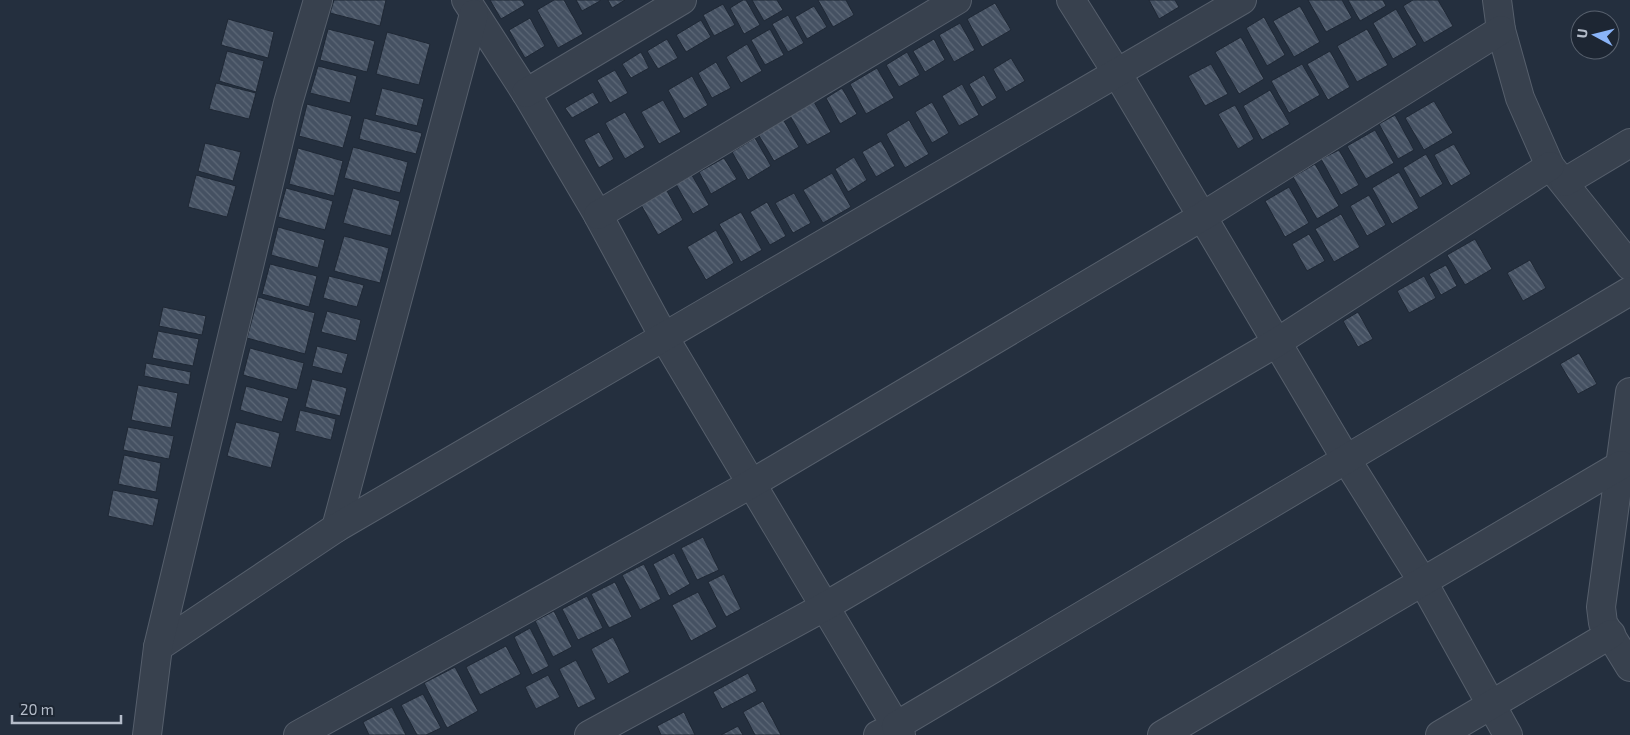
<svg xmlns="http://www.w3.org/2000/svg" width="1630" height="735" font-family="'Exo 2',sans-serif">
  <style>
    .building { fill: url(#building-back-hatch); stroke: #1f2835 }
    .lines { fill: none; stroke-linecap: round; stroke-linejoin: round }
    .street-casing { stroke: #565f6c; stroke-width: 30 }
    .street { stroke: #38414e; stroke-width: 28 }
  </style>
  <defs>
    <pattern id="building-back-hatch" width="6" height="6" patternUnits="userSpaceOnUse" patternTransform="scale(1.25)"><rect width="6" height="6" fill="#455162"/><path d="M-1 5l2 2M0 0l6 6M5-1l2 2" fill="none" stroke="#5d6877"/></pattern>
  </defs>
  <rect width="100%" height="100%" fill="#242f3e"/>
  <!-- building -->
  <g class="building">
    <path d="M334 0H386L380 26 330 13Z"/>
    <path d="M490 0H522L525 5 501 19Z"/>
    <path d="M554 0H564L583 34 558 48 537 10Z"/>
    <path d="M576 0H600V1L582 11Z"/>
    <path d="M608 0H625L612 8Z"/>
    <path d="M743 0H746L760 25 744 34 730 8Z"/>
    <path d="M752 0H777L783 10 764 21Z"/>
    <path d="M818 0H846L854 15 833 27Z"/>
    <path d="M1149 0H1175L1179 7 1159 19Z"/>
    <path d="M1308 0H1342L1352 18 1326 32Z"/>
    <path d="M1348 0H1383L1386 6 1360 21Z"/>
    <path d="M1413 0H1438L1453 26 1424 43 1403 6Z"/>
    <path d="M995 3 1011 30 982 47 967 19Z"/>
    <path d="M723 4 735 25 714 36 703 15Z"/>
    <path d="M814 6 827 27 807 39 795 17Z"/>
    <path d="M1300 6 1320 42 1294 57 1273 21Z"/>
    <path d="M1396 9 1417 45 1393 59 1373 23Z"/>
    <path d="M788 15 804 43 788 52 772 24Z"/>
    <path d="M1264 17 1285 55 1267 66 1246 28Z"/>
    <path d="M530 18 545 46 525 58 509 30Z"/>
    <path d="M228 19 274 32 268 58 221 45Z"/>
    <path d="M701 20 711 37 686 52 676 35Z"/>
    <path d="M960 23 975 50 954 62 939 35Z"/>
    <path d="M328 29 375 41 367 72 320 60Z"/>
    <path d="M770 29 784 55 765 65 751 40Z"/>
    <path d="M1367 29 1388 65 1357 82 1337 46Z"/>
    <path d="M387 32 430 44 419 85 376 74Z"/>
    <path d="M1241 37 1264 79 1239 94 1215 52Z"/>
    <path d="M667 39 678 58 658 69 647 51Z"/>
    <path d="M934 39 945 60 925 72 913 51Z"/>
    <path d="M747 44 762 71 741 83 726 57Z"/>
    <path d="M227 51 264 61 256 92 219 81Z"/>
    <path d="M1330 51 1350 87 1328 100 1307 64Z"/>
    <path d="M641 52 649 68 631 78 622 64Z"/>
    <path d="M907 52 920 75 899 87 886 65Z"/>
    <path d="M1011 58 1025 81 1006 92 993 69Z"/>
    <path d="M716 62 731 88 712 98 698 73Z"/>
    <path d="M1211 64 1228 94 1205 106 1188 76Z"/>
    <path d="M1302 64 1320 95 1289 113 1271 81Z"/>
    <path d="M318 66 357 76 350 103 310 93Z"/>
    <path d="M877 68 894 98 866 114 850 84Z"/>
    <path d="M615 70 628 93 610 103 597 80Z"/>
    <path d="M984 75 997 98 982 107 969 84Z"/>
    <path d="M692 76 708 105 684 119 668 90Z"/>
    <path d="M216 83 256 93 249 119 209 109Z"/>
    <path d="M962 84 979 115 959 126 942 96Z"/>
    <path d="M382 88 424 99 417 126 375 115Z"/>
    <path d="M842 88 857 114 840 124 826 98Z"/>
    <path d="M1270 90 1290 124 1262 140 1243 106Z"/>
    <path d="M593 92 599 103 572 118 565 108Z"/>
    <path d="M663 100 681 132 659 144 641 112Z"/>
    <path d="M813 100 831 132 807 145 789 114Z"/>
    <path d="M1434 101 1453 133 1424 150 1405 118Z"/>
    <path d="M932 102 949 133 932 143 915 112Z"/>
    <path d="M307 104 352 116 343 148 299 136Z"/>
    <path d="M1235 105 1254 139 1238 149 1218 114Z"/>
    <path d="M625 112 645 147 625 159 605 123Z"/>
    <path d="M1395 115 1414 150 1398 159 1379 124Z"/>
    <path d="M364 118 422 133 416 154 359 139Z"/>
    <path d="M783 119 799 147 774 161 758 134Z"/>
    <path d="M909 120 929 154 905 168 886 134Z"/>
    <path d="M1375 130 1394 163 1366 179 1347 146Z"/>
    <path d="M599 132 614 159 599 168 584 140Z"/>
    <path d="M755 138 771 166 748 180 732 152Z"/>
    <path d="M881 141 895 166 876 177 862 152Z"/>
    <path d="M205 143 241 152 233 181 198 171Z"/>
    <path d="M1454 144 1471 174 1451 186 1434 155Z"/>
    <path d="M353 147 408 162 400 193 344 178Z"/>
    <path d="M298 148 343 161 334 196 289 184Z"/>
    <path d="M1339 150 1359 185 1341 195 1321 159Z"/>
    <path d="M1426 154 1443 184 1420 198 1403 168Z"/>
    <path d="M854 157 867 180 848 192 835 169Z"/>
    <path d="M724 158 737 179 711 194 699 172Z"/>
    <path d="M1315 164 1339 206 1317 219 1293 177Z"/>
    <path d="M689 170 709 205 693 214 673 179Z"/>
    <path d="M1399 172 1419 208 1392 224 1372 188Z"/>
    <path d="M832 173 851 207 823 223 803 190Z"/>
    <path d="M196 175 236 186 227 217 188 207Z"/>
    <path d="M1289 187 1309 223 1285 237 1265 201Z"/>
    <path d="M286 188 333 201 325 230 278 217Z"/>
    <path d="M353 188 400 201 391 236 343 223Z"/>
    <path d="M666 189 683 220 658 235 640 203Z"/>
    <path d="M794 193 811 223 793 233 775 203Z"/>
    <path d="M1369 195 1386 225 1367 236 1350 206Z"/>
    <path d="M767 202 786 236 770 245 750 212Z"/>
    <path d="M741 212 762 250 741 262 719 224Z"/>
    <path d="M1341 214 1360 247 1334 262 1315 229Z"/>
    <path d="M278 227 325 240 318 268 271 255Z"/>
    <path d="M716 230 734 263 706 280 687 247Z"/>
    <path d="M1309 234 1325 261 1307 271 1292 244Z"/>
    <path d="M344 236 389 248 380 283 334 271Z"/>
    <path d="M1475 239 1492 269 1465 285 1447 255Z"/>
    <path d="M1530 260 1546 288 1523 301 1507 273Z"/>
    <path d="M270 264 317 276 309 307 262 294Z"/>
    <path d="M1446 265 1457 286 1441 295 1429 274Z"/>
    <path d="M329 276 364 285 357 307 323 298Z"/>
    <path d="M1424 276 1436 298 1409 313 1397 291Z"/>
    <path d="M258 297 315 313 305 354 247 338Z"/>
    <path d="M163 307 206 316 202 335 159 326Z"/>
    <path d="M327 311 361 320 356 341 321 332Z"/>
    <path d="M1358 312 1373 339 1358 347 1343 321Z"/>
    <path d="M158 331 199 339 193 366 152 358Z"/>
    <path d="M317 346 348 354 342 374 312 366Z"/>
    <path d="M250 348 304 363 297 390 243 375Z"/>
    <path d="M1579 353 1597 384 1578 394 1560 364Z"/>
    <path d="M146 363 191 372 189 385 144 376Z"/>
    <path d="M312 379 347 388 340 416 305 407Z"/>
    <path d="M138 385 178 393 171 428 131 420Z"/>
    <path d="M246 386 289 398 282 422 240 410Z"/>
    <path d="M300 410 336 419 331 440 295 431Z"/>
    <path d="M236 422 280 433 271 468 227 456Z"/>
    <path d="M128 427 174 436 169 459 123 450Z"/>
    <path d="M124 455 161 463 156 492 118 484Z"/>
    <path d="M113 490 159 499 153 526 108 516Z"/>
    <path d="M703 537 719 570 697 580 681 548Z"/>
    <path d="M674 553 690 584 669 596 653 564Z"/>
    <path d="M644 564 661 599 640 610 622 575Z"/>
    <path d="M724 574 741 609 726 617 708 582Z"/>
    <path d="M615 582 632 617 609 628 591 594Z"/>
    <path d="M698 592 717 627 691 641 672 605Z"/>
    <path d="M587 596 603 628 578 640 562 609Z"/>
    <path d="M554 611 572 647 553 657 535 621Z"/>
    <path d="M530 628 549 666 532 675 514 637Z"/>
    <path d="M613 637 630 672 608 684 591 649Z"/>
    <path d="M506 646 521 674 480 695 466 667Z"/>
    <path d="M576 660 596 699 578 708 559 669Z"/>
    <path d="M455 667 478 711 447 728 424 683Z"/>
    <path d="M748 673 757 691 722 709 713 692Z"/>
    <path d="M548 675 560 697 536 709 525 687Z"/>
    <path d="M423 694 441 728 426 735H417L401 705Z"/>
    <path d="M763 701 781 735H755L743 712Z"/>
    <path d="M392 707 406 735H369L363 722Z"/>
    <path d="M684 712 695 735H661L657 726Z"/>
    <path d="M738 726 743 735H721Z"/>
  </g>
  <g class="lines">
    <defs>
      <g id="street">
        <path d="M466 0 526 93 598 215 664 337 896 726 878 735"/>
        <path d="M1071 0 1117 73 1346 459 1423 582 1508 735"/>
        <path d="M1497 0 1501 30 1520 98 1550 166 1630 266"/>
        <path d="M526 93 682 0"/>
        <path d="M1565 182 1630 143"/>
        <path d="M598 215 957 0"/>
        <path d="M1630 392 1601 607 1603 623 1630 667"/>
        <path d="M336 528 474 14"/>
        <path d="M158 647 336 528 1242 0"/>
        <path d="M147 735 158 647 288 103 318 0"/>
        <path d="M298 735 751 484 1203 216 1501 30"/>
        <path d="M589 735 824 607 1276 343 1550 166"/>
        <path d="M901 735 896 726 1630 291"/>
        <path d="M1162 735 1621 465"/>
        <path d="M1440 735 1611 634"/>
      </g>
    </defs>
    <!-- street casing -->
    <use href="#street" class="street-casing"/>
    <!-- street -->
    <use href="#street" class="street"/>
  </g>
  <!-- north arrow -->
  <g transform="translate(1595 35) rotate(277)"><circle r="24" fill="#1d2633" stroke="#59626f"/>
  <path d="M0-4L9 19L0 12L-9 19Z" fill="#8ab4f8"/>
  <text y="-8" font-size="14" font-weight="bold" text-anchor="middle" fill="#b4bcc9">U</text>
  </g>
  <!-- scale -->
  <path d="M12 715v8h109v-8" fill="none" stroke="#b4bcc9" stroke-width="2.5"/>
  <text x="20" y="715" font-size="15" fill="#b4bcc9" stroke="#1d2633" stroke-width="4" paint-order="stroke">20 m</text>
</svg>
